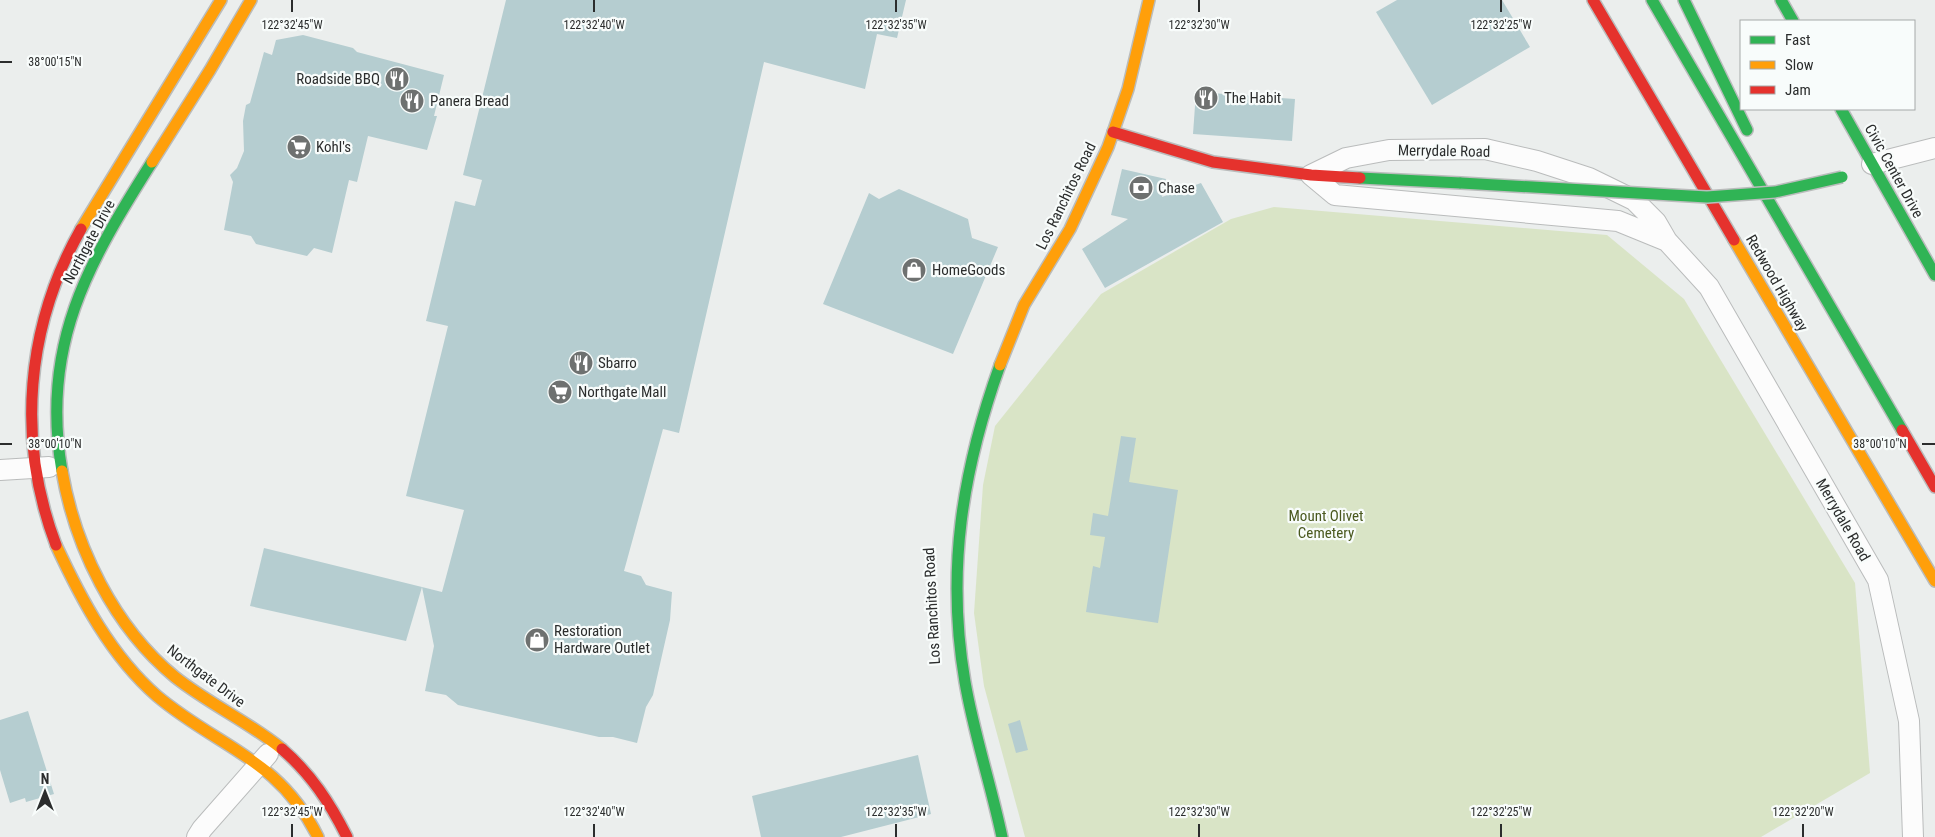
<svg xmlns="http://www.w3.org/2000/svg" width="1935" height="837" font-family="'Roboto Condensed',sans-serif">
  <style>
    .green { fill: #d9e4c6 }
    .building { fill: #b5cdd0 }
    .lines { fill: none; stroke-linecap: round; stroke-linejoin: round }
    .street-casing { stroke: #babcbc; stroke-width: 22 }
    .fast-casing { stroke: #babcbc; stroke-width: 14 }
    .slow-casing { stroke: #babcbc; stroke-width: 14 }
    .jam-casing { stroke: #babcbc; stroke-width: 14 }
    .street { stroke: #fcfcfc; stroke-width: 20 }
    .fast { stroke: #30b455; stroke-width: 11 }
    .slow { stroke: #ff9f0a; stroke-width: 11 }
    .jam { stroke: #e5322d; stroke-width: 11 }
    .fast-bridge-casing { stroke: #babcbc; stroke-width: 14; stroke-linecap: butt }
    .fast-bridge { stroke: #30b455; stroke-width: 11 }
    .ticks { fill: none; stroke: #2b2d2d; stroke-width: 2 }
    .labels { text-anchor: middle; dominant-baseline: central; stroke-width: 4.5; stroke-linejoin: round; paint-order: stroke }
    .poi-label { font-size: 15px; fill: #2b2d2d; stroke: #f8fcfb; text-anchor: start }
    .street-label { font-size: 15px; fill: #2b2d2d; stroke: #f8fcfb }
    .park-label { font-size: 15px; fill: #49581e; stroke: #f8fcfb }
    .ticks-label { font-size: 12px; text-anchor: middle; fill: #2b2d2d; stroke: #f8fcfb; stroke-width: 4.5; stroke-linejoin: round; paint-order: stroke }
  </style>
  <rect width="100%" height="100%" fill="#ebeeed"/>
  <!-- green -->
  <path class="green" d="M1274 207 1607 235 1684 299 1855 583 1870 773 1761 837H1025L984 686 974 613 983 485 995 426 1101 294 1231 219Z"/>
  <!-- building -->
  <g class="building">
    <path d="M506 0H906L897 38 877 34 865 89 764 62 679 433 663 429 624 571 641 576 646 585 672 592 670 620 653 695 646 707 637 743 613 737H599L458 705 446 695 425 691 434 646 422 587 442 592 464 510 406 496 448 326 426 321 455 201 475 206 482 180 463 175Z"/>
    <path d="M1397 0H1502L1530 47 1432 105 1376 12Z"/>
    <path d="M303 35 353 48 357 52 444 75 434 116H437L427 150 368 136 357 182 349 180 332 253 314 248 307 256 256 244 251 236 224 230 233 182 230 175 237 168 244 151 243 121 246 105 250 103 264 52 272 55 276 40Z"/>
    <path d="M1196 92 1295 99 1292 141 1193 134Z"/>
    <path d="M1122 169 1166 179 1162 197 1201 183 1223 222 1105 288 1082 249 1128 219 1111 215Z"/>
    <path d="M899 189 968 219 972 238 998 247 953 354 823 304 869 193 879 199Z"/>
    <path d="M1121 436 1136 438 1129 482 1178 490 1158 623 1086 612 1093 566 1100 568 1105 537 1090 535 1093 513 1108 516Z"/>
    <path d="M264 548 422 587 406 641 250 606Z"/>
    <path d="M28 711 54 794 26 802 25 798 10 803 0 770V720Z"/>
    <path d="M1020 720 1028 750 1016 753 1008 724Z"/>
    <path d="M918 755 931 814 841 837H761L752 796Z"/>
  </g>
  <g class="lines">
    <defs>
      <g id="street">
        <path d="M1872 164 1935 148"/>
        <path d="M1667 241 1618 221 1335 195 1311 175 1346 158 1389 150 1485 149 1537 161 1589 178 1634 200 1656 222 1667 241 1709 287 1878 580 1909 721 1913 837"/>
        <path d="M0 470 49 467"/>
        <path d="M197 837 202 829 268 754"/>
      </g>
      <g id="fast">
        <path d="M1652 0 1902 430"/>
        <path d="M1684 0 1747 130"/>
        <path d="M1781 0 1793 21"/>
        <path d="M1841 109 1935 275"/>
        <path d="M1360 178 1461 183"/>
        <path d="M1000 365C962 471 946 571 965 682 974 734 991 785 1002 837"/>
        <path d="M62 471C40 346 88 263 152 162"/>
      </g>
      <g id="slow">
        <path d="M152 162 210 70 251 0"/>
        <path d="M81 229 221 0"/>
        <path d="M1734 240 1935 581"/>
        <path d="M1000 365 1024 305 1070 229 1108 147 1128 89 1149 0"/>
        <path d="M62 471C75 547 114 627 175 677 209 704 249 722 282 749"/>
        <path d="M56 545C81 599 111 656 157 696 219 748 279 758 318 837"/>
      </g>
      <g id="jam">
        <path d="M1593 0 1734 240"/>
        <path d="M1113 132 1213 162 1311 175 1360 178"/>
        <path d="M1902 430 1935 487"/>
        <path d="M56 545C16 440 26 326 81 229"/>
        <path d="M282 749C311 774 330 803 347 837"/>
      </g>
    </defs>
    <!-- street casing -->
    <use href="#street" class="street-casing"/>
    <!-- fast casing -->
    <use href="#fast" class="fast-casing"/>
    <!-- slow casing -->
    <use href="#slow" class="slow-casing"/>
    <!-- jam casing -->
    <use href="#jam" class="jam-casing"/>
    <!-- street -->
    <use href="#street" class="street"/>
    <!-- fast -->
    <use href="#fast" class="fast"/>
    <!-- slow -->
    <use href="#slow" class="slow"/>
    <!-- jam -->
    <use href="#jam" class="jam"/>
    <defs>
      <path id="fast-bridge" d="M1461 183 1707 197 1775 192 1842 177"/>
    </defs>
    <!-- fast-bridge casing -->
    <use href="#fast-bridge" class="fast-bridge-casing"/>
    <!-- fast-bridge -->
    <use href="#fast-bridge" class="fast-bridge"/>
  </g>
  <!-- ticks -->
  <path class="ticks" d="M292 0V12M594 0V12M896 0V12M1199 0V12M1501 0V12M0 62H12M0 444H12M1922 444H1935M292 824V837M594 824V837M896 824V837M1199 824V837M1501 824V837M1803 824V837"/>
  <!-- icons -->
  <defs>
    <symbol id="restaurant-disc" viewBox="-11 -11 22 22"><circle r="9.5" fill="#6e7170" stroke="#f8fcfb"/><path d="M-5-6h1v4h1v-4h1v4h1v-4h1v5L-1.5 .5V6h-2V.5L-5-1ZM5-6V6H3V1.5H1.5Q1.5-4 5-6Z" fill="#fff"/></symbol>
    <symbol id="supermarket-disc" viewBox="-11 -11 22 22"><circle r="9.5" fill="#6e7170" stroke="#f8fcfb"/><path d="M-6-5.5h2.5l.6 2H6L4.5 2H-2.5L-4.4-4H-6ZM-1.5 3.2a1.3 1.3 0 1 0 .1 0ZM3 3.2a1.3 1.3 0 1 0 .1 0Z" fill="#fff"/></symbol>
    <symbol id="bank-disc" viewBox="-11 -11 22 22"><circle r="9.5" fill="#6e7170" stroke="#f8fcfb"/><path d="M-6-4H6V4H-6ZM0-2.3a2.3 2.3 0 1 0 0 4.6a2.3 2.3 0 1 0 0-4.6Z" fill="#fff"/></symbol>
    <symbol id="shop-disc" viewBox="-11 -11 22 22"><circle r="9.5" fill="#6e7170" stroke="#f8fcfb"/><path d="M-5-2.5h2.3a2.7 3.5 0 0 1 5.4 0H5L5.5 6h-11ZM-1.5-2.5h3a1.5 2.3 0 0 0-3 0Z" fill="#fff"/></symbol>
  </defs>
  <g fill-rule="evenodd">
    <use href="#restaurant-disc" x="383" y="65" width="28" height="28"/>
    <use href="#restaurant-disc" x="1192" y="84" width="28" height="28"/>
    <use href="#restaurant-disc" x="398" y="87" width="28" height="28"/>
    <use href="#supermarket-disc" x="285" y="133" width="28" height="28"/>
    <use href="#bank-disc" x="1127" y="174" width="28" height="28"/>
    <use href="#shop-disc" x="900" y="256" width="28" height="28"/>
    <use href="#restaurant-disc" x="567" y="349" width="28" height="28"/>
    <use href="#supermarket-disc" x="546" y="378" width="28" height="28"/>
    <use href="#shop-disc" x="523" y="626" width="28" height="28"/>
  </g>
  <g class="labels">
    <!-- poi labels -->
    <g class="poi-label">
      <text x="380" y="79" text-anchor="end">Roadside BBQ</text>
      <text x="1224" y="98">The Habit</text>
      <text x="430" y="101">Panera Bread</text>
      <text x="316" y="147">Kohl's</text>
      <text x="1158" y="188">Chase</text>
      <text x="932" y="270">HomeGoods</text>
      <text x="598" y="363">Sbarro</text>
      <text x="578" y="392">Northgate Mall</text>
      <text x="554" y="631">Restoration<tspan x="554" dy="17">Hardware Outlet</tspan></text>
    </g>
    <!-- street labels -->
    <g class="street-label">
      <text transform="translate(1444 151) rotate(1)">Merrydale Road</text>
      <text transform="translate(1894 171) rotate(61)">Civic Center Drive</text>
      <text transform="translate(1066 196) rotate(-64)">Los Ranchitos Road</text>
      <text transform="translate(89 242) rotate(-62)">Northgate Drive</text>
      <text transform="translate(1777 283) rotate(60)">Redwood Highway</text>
      <text transform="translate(1843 520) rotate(60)">Merrydale Road</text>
      <text transform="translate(932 606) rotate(-93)">Los Ranchitos Road</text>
      <text transform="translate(206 676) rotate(37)">Northgate Drive</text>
    </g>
    <!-- park labels -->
    <g class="park-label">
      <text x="1326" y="516">Mount Olivet<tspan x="1326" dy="17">Cemetery</tspan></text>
    </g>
  </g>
  <g class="ticks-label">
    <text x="292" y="29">122°32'45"W</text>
    <text x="594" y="29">122°32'40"W</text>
    <text x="896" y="29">122°32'35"W</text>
    <text x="1199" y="29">122°32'30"W</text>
    <text x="1501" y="29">122°32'25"W</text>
    <text x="55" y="66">38°00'15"N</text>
    <text x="55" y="448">38°00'10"N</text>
    <text x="1880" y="448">38°00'10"N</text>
    <text x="292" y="816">122°32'45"W</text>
    <text x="594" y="816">122°32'40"W</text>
    <text x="896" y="816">122°32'35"W</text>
    <text x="1199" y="816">122°32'30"W</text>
    <text x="1501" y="816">122°32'25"W</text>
    <text x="1803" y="816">122°32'20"W</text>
  </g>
  <!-- legend -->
  <rect x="1740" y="20" width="175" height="90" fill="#f8fcfb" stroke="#a6a9a9"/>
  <rect x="1750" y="36" width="25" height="8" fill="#30b455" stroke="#a6a9a9"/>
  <text x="1785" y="45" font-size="15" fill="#2b2d2d">Fast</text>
  <rect x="1750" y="61" width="25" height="8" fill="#ff9f0a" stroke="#a6a9a9"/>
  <text x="1785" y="70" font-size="15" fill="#2b2d2d">Slow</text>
  <rect x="1750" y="86" width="25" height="8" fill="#e5322d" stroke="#a6a9a9"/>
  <text x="1785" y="95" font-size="15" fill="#2b2d2d">Jam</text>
  <!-- north arrow -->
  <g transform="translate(45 792)" stroke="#f8fcfb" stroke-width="4" paint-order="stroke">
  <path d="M0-4L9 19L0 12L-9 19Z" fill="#2b2d2d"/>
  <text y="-8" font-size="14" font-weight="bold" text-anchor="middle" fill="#2b2d2d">N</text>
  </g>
</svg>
